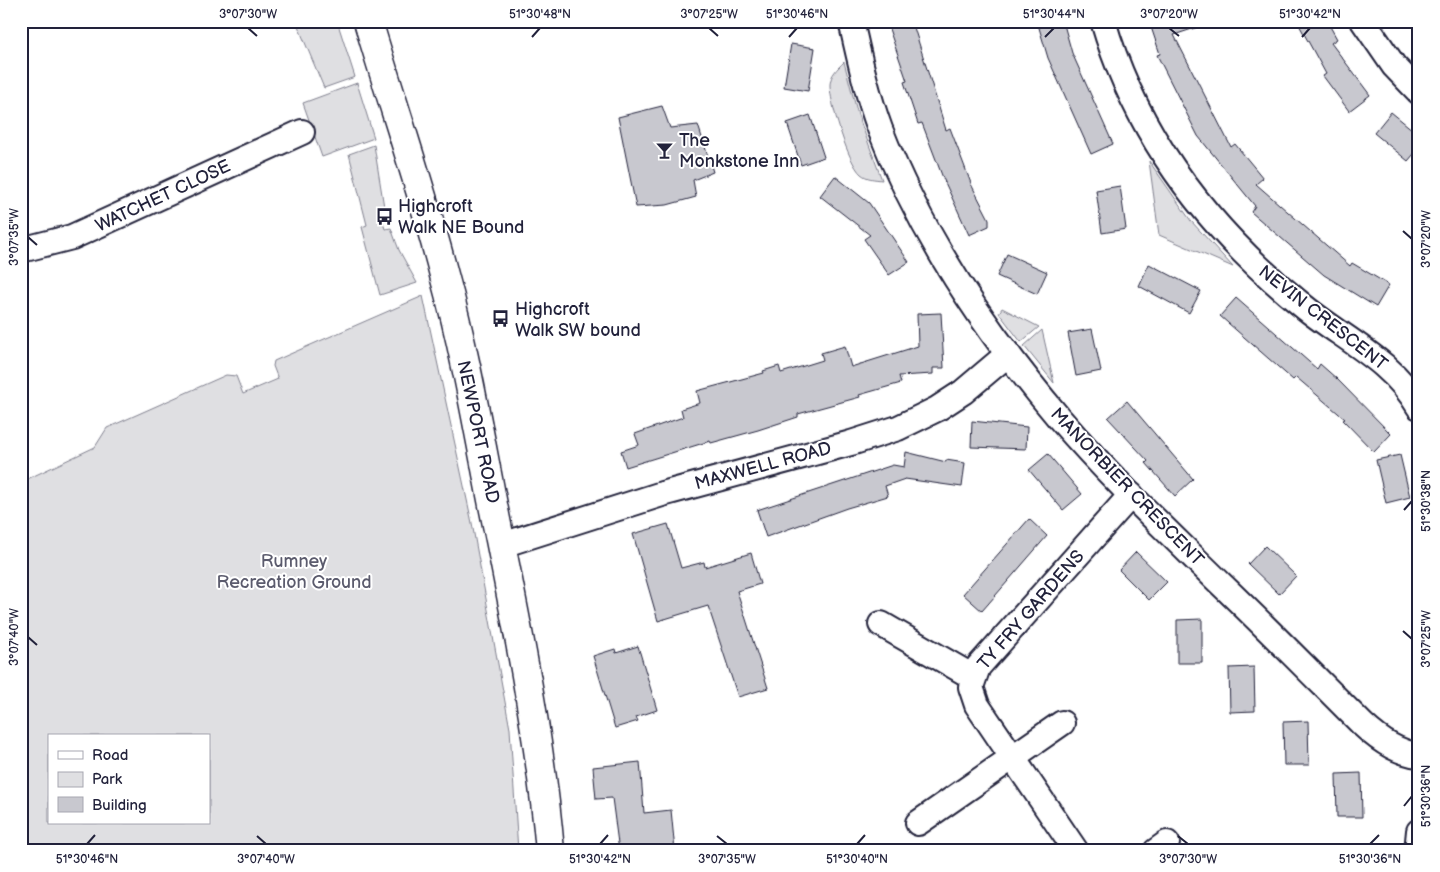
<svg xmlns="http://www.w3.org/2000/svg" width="1440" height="872" font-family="'Balsamiq Sans',sans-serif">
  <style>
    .green { fill: #dfdfe2; stroke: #80808e; fill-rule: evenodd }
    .building { fill: #c8c8cf; stroke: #22223b }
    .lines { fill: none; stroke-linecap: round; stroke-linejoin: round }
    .minor-casing { stroke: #22223b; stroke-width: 28 }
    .secondary-casing { stroke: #22223b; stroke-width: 31 }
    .minor { stroke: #fff; stroke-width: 24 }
    .secondary { stroke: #fff; stroke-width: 28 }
    .ticks { fill: none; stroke: #22223b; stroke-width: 2 }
    .labels { text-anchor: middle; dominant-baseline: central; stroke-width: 4; stroke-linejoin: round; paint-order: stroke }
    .poi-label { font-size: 18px; fill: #22223b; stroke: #fff; text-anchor: start }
    .street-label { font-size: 18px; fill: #22223b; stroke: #fff }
    .park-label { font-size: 18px; fill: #5b5b6d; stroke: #fff }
    .neatline { fill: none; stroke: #22223b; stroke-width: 2 }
    .ticks-label { font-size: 12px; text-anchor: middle; fill: #22223b }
  </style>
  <rect width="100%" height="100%" fill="#fff"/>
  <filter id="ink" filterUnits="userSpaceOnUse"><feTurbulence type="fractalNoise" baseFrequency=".02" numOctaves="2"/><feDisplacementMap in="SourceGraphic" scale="10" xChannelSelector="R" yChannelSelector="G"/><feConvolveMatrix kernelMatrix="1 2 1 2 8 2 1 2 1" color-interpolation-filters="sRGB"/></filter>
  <g filter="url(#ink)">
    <!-- green -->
    <g class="green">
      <path d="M296 21H337L355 77 324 88Z"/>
      <path d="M844 62 858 115 882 180C874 179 867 179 861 174 848 163 829 100 830 84 831 74 837 69 844 62Z"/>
      <path d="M357 83 374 138 322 157 303 103Z"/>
      <path d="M374 145 384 207 379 209 385 229 391 228 399 250 417 283 380 295 362 227 367 225 349 154Z"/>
      <path d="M1149 161 1191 221 1233 267 1159 235Z"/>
      <path d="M423 296 472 523 510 729 518 851H21V482L95 447 107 428 226 375 236 376 243 394 278 379 273 366 274 361ZM49 736H209V823H49Z"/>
      <path d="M1002 308 1039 327 1021 342 999 313Z"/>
      <path d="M1042 330 1054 383 1024 346Z"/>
    </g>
    <!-- building -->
    <g class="building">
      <path d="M902 21H912L946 130 950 128 972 186 989 219V226L969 235 943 178 922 123 918 124 904 82 907 81 888 26Z"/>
      <path d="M1037 21H1063L1072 53 1113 144 1091 154 1048 58Z"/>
      <path d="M1149 21H1206L1207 24 1174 35 1231 147 1235 144 1263 178 1256 184 1350 266 1352 263 1389 285 1376 307 1324 275 1251 212 1255 206 1198 136 1157 55 1160 54Z"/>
      <path d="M1297 21H1327L1337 39 1331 43 1370 95 1349 111 1323 76 1326 74Z"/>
      <path d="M791 44 815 48 808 91 784 87Z"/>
      <path d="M662 106 670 128 698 125 713 172 693 180 696 197 667 205 636 207 618 117Z"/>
      <path d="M1391 112 1419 135V148L1408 161 1374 133Z"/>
      <path d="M810 115 824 157 801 165 787 123Z"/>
      <path d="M835 176 869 203 909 262 889 275 864 239 870 235 820 196Z"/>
      <path d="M1120 186 1126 229 1102 233 1096 190Z"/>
      <path d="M1007 254 1047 272 1037 294 997 276Z"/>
      <path d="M1149 264 1201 291 1189 313 1139 286Z"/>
      <path d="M1236 298 1317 369 1320 364 1337 379 1391 434 1374 452 1343 420 1345 419 1296 377 1293 380 1220 316Z"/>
      <path d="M941 313 944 368H933V374L899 376 901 383 859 395 860 397 798 414V417L758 430 711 443 710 441 626 467 621 451 639 445 635 434 683 417 681 409 700 403 697 391 764 373 763 371 779 366 781 373 823 360 821 353 845 346 851 367 918 346 917 314Z"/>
      <path d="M1092 329 1101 371 1076 376 1068 333Z"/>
      <path d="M1127 401 1193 479 1175 496 1146 463 1148 461 1108 418Z"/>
      <path d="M972 421 1027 427 1026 449 971 447Z"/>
      <path d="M906 452 946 462V460L965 463 962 487 905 479 885 486 888 496 847 508 766 537 757 510 893 465 904 467Z"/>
      <path d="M1048 454 1082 494 1063 510 1029 470Z"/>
      <path d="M1400 455 1410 497 1386 503 1376 460Z"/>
      <path d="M1029 519 1047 536 982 611 963 594Z"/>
      <path d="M668 524 681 568 704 562 705 567 751 553 760 584 737 591 768 688 738 697 708 606 658 621 633 534Z"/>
      <path d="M1265 546 1296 576 1279 594 1248 564Z"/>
      <path d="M1136 552 1167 582 1149 600 1119 570Z"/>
      <path d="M1202 619V663H1177V620Z"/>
      <path d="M638 646 657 710 636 717 638 721 615 728 593 656 615 649 616 653Z"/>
      <path d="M1254 667 1255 711 1230 712 1229 668Z"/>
      <path d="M1308 721 1309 765H1284L1283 722Z"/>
      <path d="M640 762 644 813 671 810 675 851H619L612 798 596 799 593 767Z"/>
      <path d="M1361 773 1362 817H1337L1336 774Z"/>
    </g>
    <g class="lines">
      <defs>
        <g id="minor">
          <path d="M851 21C859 57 867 94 880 129 921 235 986 332 1059 418 1110 477 1166 530 1221 584 1269 630 1316 678 1363 725 1379 740 1397 753 1419 755"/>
          <path d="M1103 21C1137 138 1209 230 1303 306 1343 339 1392 360 1419 407"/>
          <path d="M1363 21 1394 66 1419 92"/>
          <path d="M21 250 72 237 302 132"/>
          <path d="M502 545 662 494 851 443 898 428 937 409 963 392 1008 354"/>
          <path d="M881 624 973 677"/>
          <path d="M918 823 1062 723"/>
          <path d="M1076 851 977 705 971 687 978 667 1131 495"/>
          <path d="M1156 851 1167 843"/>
          <path d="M1417 851 1419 831"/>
        </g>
        <path id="secondary" d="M368 21C393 106 422 189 444 275 465 351 478 428 493 505 516 619 540 735 550 851"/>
      </defs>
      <!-- minor casing -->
      <use href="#minor" class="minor-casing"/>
      <!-- secondary casing -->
      <use href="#secondary" class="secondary-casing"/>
      <!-- minor -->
      <use href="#minor" class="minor"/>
      <!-- secondary -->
      <use href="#secondary" class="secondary"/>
    </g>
  </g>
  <!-- ticks -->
  <path class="ticks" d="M248 28 257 36M709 28 718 36M1169 28 1179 36M532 37 540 28M789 37 797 28M1045 37 1054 28M1302 37 1310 28M1403 231 1412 239M28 237 37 245M1404 510 1412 501M1403 631 1412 639M28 637 37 645M1404 806 1412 796M257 836 266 844M717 836 727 844M1178 836 1188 844M87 844 95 835M600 844 608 835M857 844 865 835M1370 844 1379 835"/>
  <!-- icons -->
  <defs>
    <symbol id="bar-bare" viewBox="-9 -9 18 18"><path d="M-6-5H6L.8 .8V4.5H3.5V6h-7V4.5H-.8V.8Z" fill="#22223b" stroke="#fff" stroke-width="2.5" paint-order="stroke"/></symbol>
    <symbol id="bus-bare" viewBox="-9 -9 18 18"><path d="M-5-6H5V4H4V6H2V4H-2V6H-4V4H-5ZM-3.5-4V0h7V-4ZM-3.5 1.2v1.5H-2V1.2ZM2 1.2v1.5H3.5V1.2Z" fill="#22223b" stroke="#fff" stroke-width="2.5" paint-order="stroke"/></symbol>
  </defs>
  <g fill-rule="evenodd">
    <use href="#bar-bare" x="652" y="138" width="25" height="25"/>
    <use href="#bus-bare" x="372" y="204" width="25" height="25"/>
    <use href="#bus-bare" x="488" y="306" width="25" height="25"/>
  </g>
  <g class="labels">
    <!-- poi labels -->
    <g class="poi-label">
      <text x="679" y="140">The<tspan x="679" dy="21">Monkstone Inn</tspan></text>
      <text x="398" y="206">Highcroft<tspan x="398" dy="21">Walk NE Bound</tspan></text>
      <text x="515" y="309">Highcroft<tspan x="515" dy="21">Walk SW bound</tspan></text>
    </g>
    <!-- street labels -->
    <g class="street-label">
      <text transform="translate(163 196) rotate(-25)">WATCHET CLOSE</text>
      <text transform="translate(1323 318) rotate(38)">NEVIN CRESCENT</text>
      <text transform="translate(478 432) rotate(78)">NEWPORT ROAD</text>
      <text transform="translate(763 466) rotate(-15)">MAXWELL ROAD</text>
      <text transform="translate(1127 487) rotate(46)">MANORBIER CRESCENT</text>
      <text transform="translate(1031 610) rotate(-49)">TY FRY GARDENS</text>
    </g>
    <!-- park labels -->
    <g class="park-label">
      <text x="294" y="561">Rumney<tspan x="294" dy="21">Recreation Ground</tspan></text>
    </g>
  </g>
  <!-- margin -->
  <rect width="1440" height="872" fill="none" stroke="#fff" stroke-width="55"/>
  <!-- legend -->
  <rect x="48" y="734" width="162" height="90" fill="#ffffff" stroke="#a7a7b1"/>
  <rect x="58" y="751" width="25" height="8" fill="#ffffff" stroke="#a7a7b1"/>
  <text x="92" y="760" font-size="15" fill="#22223b">Road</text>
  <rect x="58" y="772" width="25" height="15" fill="#dfdfe2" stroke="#a7a7b1"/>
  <text x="92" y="784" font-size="15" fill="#22223b">Park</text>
  <rect x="58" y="797" width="25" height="15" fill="#c8c8cf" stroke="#a7a7b1"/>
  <text x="92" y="810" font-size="15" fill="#22223b">Building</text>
  <rect x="28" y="28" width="1384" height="816" class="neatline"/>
  <g class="ticks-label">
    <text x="248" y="18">3°07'30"W</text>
    <text x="540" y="18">51°30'48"N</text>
    <text x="709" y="18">3°07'25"W</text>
    <text x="797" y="18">51°30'46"N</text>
    <text x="1054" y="18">51°30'44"N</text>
    <text x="1169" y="18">3°07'20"W</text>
    <text x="1310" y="18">51°30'42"N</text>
    <text transform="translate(14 237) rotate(-90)" y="4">3°07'35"W</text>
    <text transform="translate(1426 239) rotate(-90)" y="4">3°07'20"W</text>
    <text transform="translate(1426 501) rotate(-90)" y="4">51°30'38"N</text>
    <text transform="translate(14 637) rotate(-90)" y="4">3°07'40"W</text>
    <text transform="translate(1426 639) rotate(-90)" y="4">3°07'25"W</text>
    <text transform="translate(1426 796) rotate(-90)" y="4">51°30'36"N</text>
    <text x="87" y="863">51°30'46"N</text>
    <text x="266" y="863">3°07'40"W</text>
    <text x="600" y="863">51°30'42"N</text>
    <text x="727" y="863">3°07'35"W</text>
    <text x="857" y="863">51°30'40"N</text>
    <text x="1188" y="863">3°07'30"W</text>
    <text x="1370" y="863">51°30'36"N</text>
  </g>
</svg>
